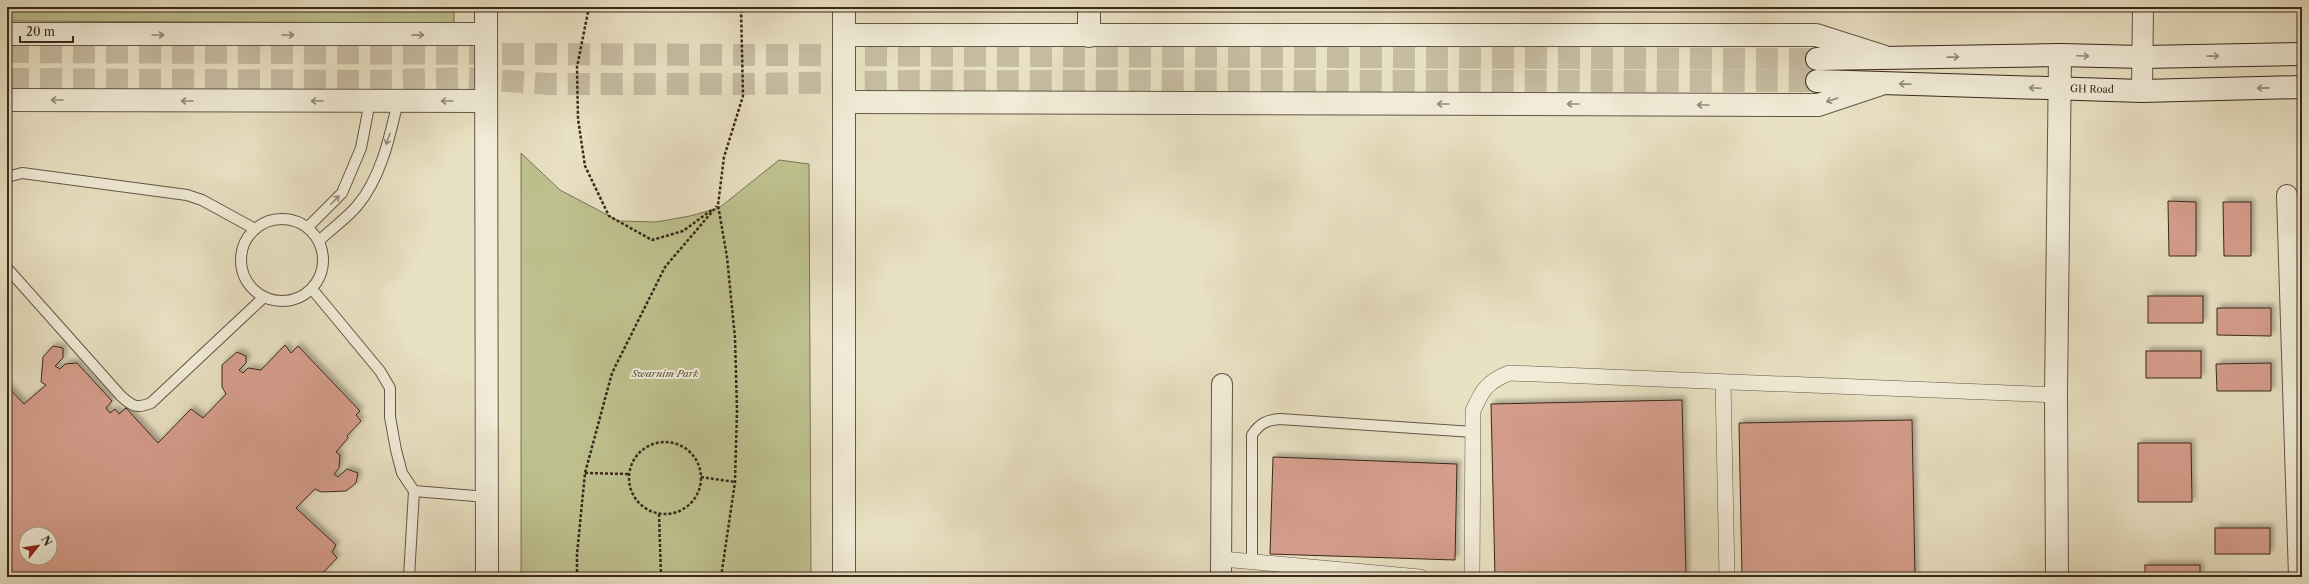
<svg xmlns="http://www.w3.org/2000/svg" width="2309" height="584" font-family="'Libre Caslon Text',serif">
  <style>
    .green { fill: #bec18f; stroke: #7c7456 }
    .building { fill: #d69e8d; stroke: #3a281c; fill-rule: evenodd; filter: url(#shadow) }
    .lines { fill: none; stroke-linecap: round; stroke-linejoin: round }
    .secondary-tunnel { stroke: #c6bca2; stroke-width: 22; stroke-dasharray: 22 11; stroke-linecap: butt }
    .service-casing { stroke: #665646; stroke-width: 12 }
    .pedestrian-casing { stroke: #665646; stroke-width: 16 }
    .minor-casing { stroke: #665646; stroke-width: 22 }
    .tertiary-casing { stroke: #665646; stroke-width: 24 }
    .secondary-casing { stroke: #3a281c; stroke-width: 24 }
    .path { stroke: #3a281c; stroke-width: 2.5; stroke-dasharray: 3 2; stroke-linecap: butt }
    .service { stroke: #f1ecd8; stroke-width: 10 }
    .pedestrian { stroke: #f1ecd8; stroke-width: 15 }
    .minor { stroke: #f1ecd8; stroke-width: 20 }
    .tertiary { stroke: #f1ecd8; stroke-width: 22 }
    .secondary { stroke: #f1ecd8; stroke-width: 22 }
    .oneway { stroke: #968a7a }
    .labels { text-anchor: middle; dominant-baseline: central; stroke-width: 4; stroke-linejoin: round; paint-order: stroke }
    .street-label { font-size: 10px; fill: #3a281c; stroke: #f1ecd8 }
    .park-label { font-size: 10px; font-style: italic; fill: #5b4e39; stroke: #f1ecd8 }
  </style>
  <defs>
    <filter id="shadow"><feDropShadow dx="3.5" dy="-3.5" stdDeviation="2" flood-color="#0004"/></filter>
  </defs>
  <rect width="100%" height="100%" fill="#e9e1c3"/>
  <filter id="stains"><feTurbulence type="fractalNoise" baseFrequency=".005" numOctaves="4"/><feColorMatrix values="0 0 0 0 .2 0 0 0 0 .09 0 0 0 0 .02 0 0 0 .5 -.17"/></filter>
  <radialGradient id="worn" r=".72"><stop offset=".6" stop-color="#630" stop-opacity="0"/><stop offset="1" stop-color="#630" stop-opacity=".3"/></radialGradient>
  <!-- green -->
  <g class="green">
    <path d="M7 7H454V23L7 21Z"/>
    <path d="M521 153 560 190 619 221 656 222 690 216 719 208 779 160 809 164 811 577H521Z"/>
  </g>
  <!-- building -->
  <g class="building">
    <path d="M2168 201 2196 202V256H2169Z"/>
    <path d="M2223 202H2251V256H2224Z"/>
    <path d="M2300 221H2302V275H2301Z"/>
    <rect x="2148" y="296" width="55" height="27"/>
    <path d="M2217 308H2271V336L2217 335Z"/>
    <path d="M285 345 291 353 298 346 360 411 356 415 361 421 347 436 348 438 336 452 340 455 339 468 334 474 338 477 347 469 358 473 356 483 346 491 321 492 315 489 296 508 336 545 332 552 337 558 319 577H7V386L24 404 46 385 41 382 43 357 53 346 63 348V358L55 366 60 369 65 364 77 363 112 401 106 408 110 413 115 409 119 414 126 408 158 443 191 409 203 418 226 394 222 387V365L237 352 246 356V363L239 370 243 373 248 368 261 370ZM26 534H50V558H26Z"/>
    <rect x="2146" y="351" width="55" height="27"/>
    <path d="M2271 363V391H2217L2216 364Z"/>
    <path d="M1682 400 1686 577H1495L1491 404Z"/>
    <path d="M1912 420 1915 577H1742L1739 423Z"/>
    <path d="M2138 443H2191L2192 502H2138Z"/>
    <path d="M1273 457 1457 464 1455 560 1270 554Z"/>
    <rect x="2215" y="528" width="55" height="26"/>
    <rect x="2145" y="565" width="55" height="12"/>
  </g>
  <g class="lines">
    <!-- secondary-tunnel -->
    <g class="secondary-tunnel">
      <path d="M7 52 1817 59"/>
      <path d="M7 79 373 81 468 78 550 84H745L914 81H1817"/>
    </g>
    <defs>
      <g id="service">
        <path d="M7 177 22 173 187 195 202 200 255 229"/>
        <circle cx="282" cy="260" r="41"/>
        <path d="M308 227 342 193 361 148 370 101"/>
        <path d="M319 241C331 229 346 219 357 206 381 178 390 136 398 101"/>
        <path d="M7 268 121 396C132 406 136 409 151 403L264 297"/>
        <path d="M312 289 380 371 390 388V417L396 450 402 473 414 491 487 497"/>
        <path d="M1252 562V435C1259 424 1266 420 1280 419L1473 432"/>
        <path d="M409 577 414 491"/>
      </g>
      <g id="pedestrian">
        <path d="M1723 382 1727 577"/>
        <path d="M1222 559 1420 577"/>
        <path d="M1472 577 1473 411C1482 390 1487 382 1509 373L2056 395"/>
      </g>
      <g id="minor">
        <path d="M2142 91 2143 7"/>
        <path d="M2287 195 2299 577"/>
        <path d="M1221 577 1222 384"/>
      </g>
      <g id="tertiary">
        <path d="M486 7 487 577"/>
        <path d="M7 34H486"/>
        <path d="M844 35H1816L1882 56"/>
        <path d="M1089 36V7"/>
        <path d="M7 100 486 101"/>
        <path d="M844 102 1818 105 1881 84"/>
        <path d="M844 577V7"/>
        <path d="M2057 577 2056 395 2060 55"/>
      </g>
      <g id="secondary">
        <path d="M1817 59 2060 55 2142 57 2302 54"/>
        <path d="M1817 81 2142 91 2302 87"/>
      </g>
    </defs>
    <!-- service casing -->
    <use href="#service" class="service-casing"/>
    <!-- pedestrian casing -->
    <use href="#pedestrian" class="pedestrian-casing"/>
    <!-- minor casing -->
    <use href="#minor" class="minor-casing"/>
    <!-- tertiary casing -->
    <use href="#tertiary" class="tertiary-casing"/>
    <!-- secondary casing -->
    <use href="#secondary" class="secondary-casing"/>
    <!-- path -->
    <g class="path">
      <path d="M589 7 577 67 578 119 585 166 609 216 652 240 683 231 713 209"/>
      <circle cx="665" cy="478" r="36"/>
      <path d="M585 473 629 474"/>
      <path d="M701 477 735 482"/>
      <path d="M659 514 661 577"/>
      <path d="M721 574 725 577"/>
      <path d="M577 577V554L585 473 612 373 665 267 717 206"/>
      <path d="M721 577 735 482 737 410 735 338 727 257 718 205 724 157 743 96 741 7"/>
    </g>
    <!-- service -->
    <use href="#service" class="service"/>
    <!-- pedestrian -->
    <use href="#pedestrian" class="pedestrian"/>
    <!-- minor -->
    <use href="#minor" class="minor"/>
    <!-- tertiary -->
    <use href="#tertiary" class="tertiary"/>
    <!-- secondary -->
    <use href="#secondary" class="secondary"/>
  </g>
  <!-- one-way arrows -->
  <defs><path id="oneway-shaft" d="M-6 0H5M1.5-3L5.5 0L1.5 3" fill="none" stroke-width="1.6" stroke-linecap="round" stroke-linejoin="round"/></defs>
  <g class="oneway">
    <use href="#oneway-shaft" transform="translate(158 35)"/>
    <use href="#oneway-shaft" transform="translate(288 35)"/>
    <use href="#oneway-shaft" transform="translate(418 35) rotate(-1)"/>
    <use href="#oneway-shaft" transform="translate(2083 56) rotate(2)"/>
    <use href="#oneway-shaft" transform="translate(2213 56) rotate(-1)"/>
    <use href="#oneway-shaft" transform="translate(1953 57) rotate(-1)"/>
    <use href="#oneway-shaft" transform="translate(1905 84) rotate(-178)"/>
    <use href="#oneway-shaft" transform="translate(2035 88) rotate(-178)"/>
    <use href="#oneway-shaft" transform="translate(2263 88) rotate(179)"/>
    <use href="#oneway-shaft" transform="translate(57 100) rotate(-180)"/>
    <use href="#oneway-shaft" transform="translate(1832 100) rotate(161)"/>
    <use href="#oneway-shaft" transform="translate(187 101) rotate(-180)"/>
    <use href="#oneway-shaft" transform="translate(317 101) rotate(180)"/>
    <use href="#oneway-shaft" transform="translate(447 101) rotate(180)"/>
    <use href="#oneway-shaft" transform="translate(1443 104) rotate(-180)"/>
    <use href="#oneway-shaft" transform="translate(1573 104) rotate(-180)"/>
    <use href="#oneway-shaft" transform="translate(1703 105) rotate(-180)"/>
    <use href="#oneway-shaft" transform="translate(388 139) rotate(109)"/>
    <use href="#oneway-shaft" transform="translate(335 200) rotate(-45)"/>
  </g>
  <g class="labels">
    <!-- street labels -->
    <g class="street-label">
      <text transform="translate(2092 89) rotate(1)">GH Road</text>
    </g>
    <!-- park labels -->
    <g class="park-label">
      <text x="665" y="373">Swarnim Park</text>
    </g>
  </g>
  <!-- margin -->
  <rect width="2309" height="584" fill="none" stroke="#e9e1c3" stroke-width="24"/>
  <rect x="8" y="8" width="2293" height="568" fill="none" stroke="#3a281c" stroke-width="2"/>
  <rect x="12" y="12" width="2285" height="560" fill="none" stroke="#3a281c"/>
  <!-- north arrow -->
  <g transform="translate(38 546) rotate(60)"><circle r="19" fill="#f1ecd8" stroke="#a89e8d"/>
  <path d="M0-3L7 15L0 10L-7 15Z" fill="#8f2418"/>
  <text y="-6" font-size="11" font-weight="bold" text-anchor="middle" fill="#3a281c">N</text>
  </g>
  <!-- scale -->
  <path d="M20 36v6h53v-6" fill="none" stroke="#3a281c" stroke-width="2"/>
  <text x="26" y="36" font-size="12" fill="#3a281c" stroke="#f1ecd8" stroke-width="3" paint-order="stroke">20 m</text>
  <rect width="100%" height="100%" filter="url(#stains)"/>
  <rect width="100%" height="100%" fill="url(#worn)"/>
</svg>
